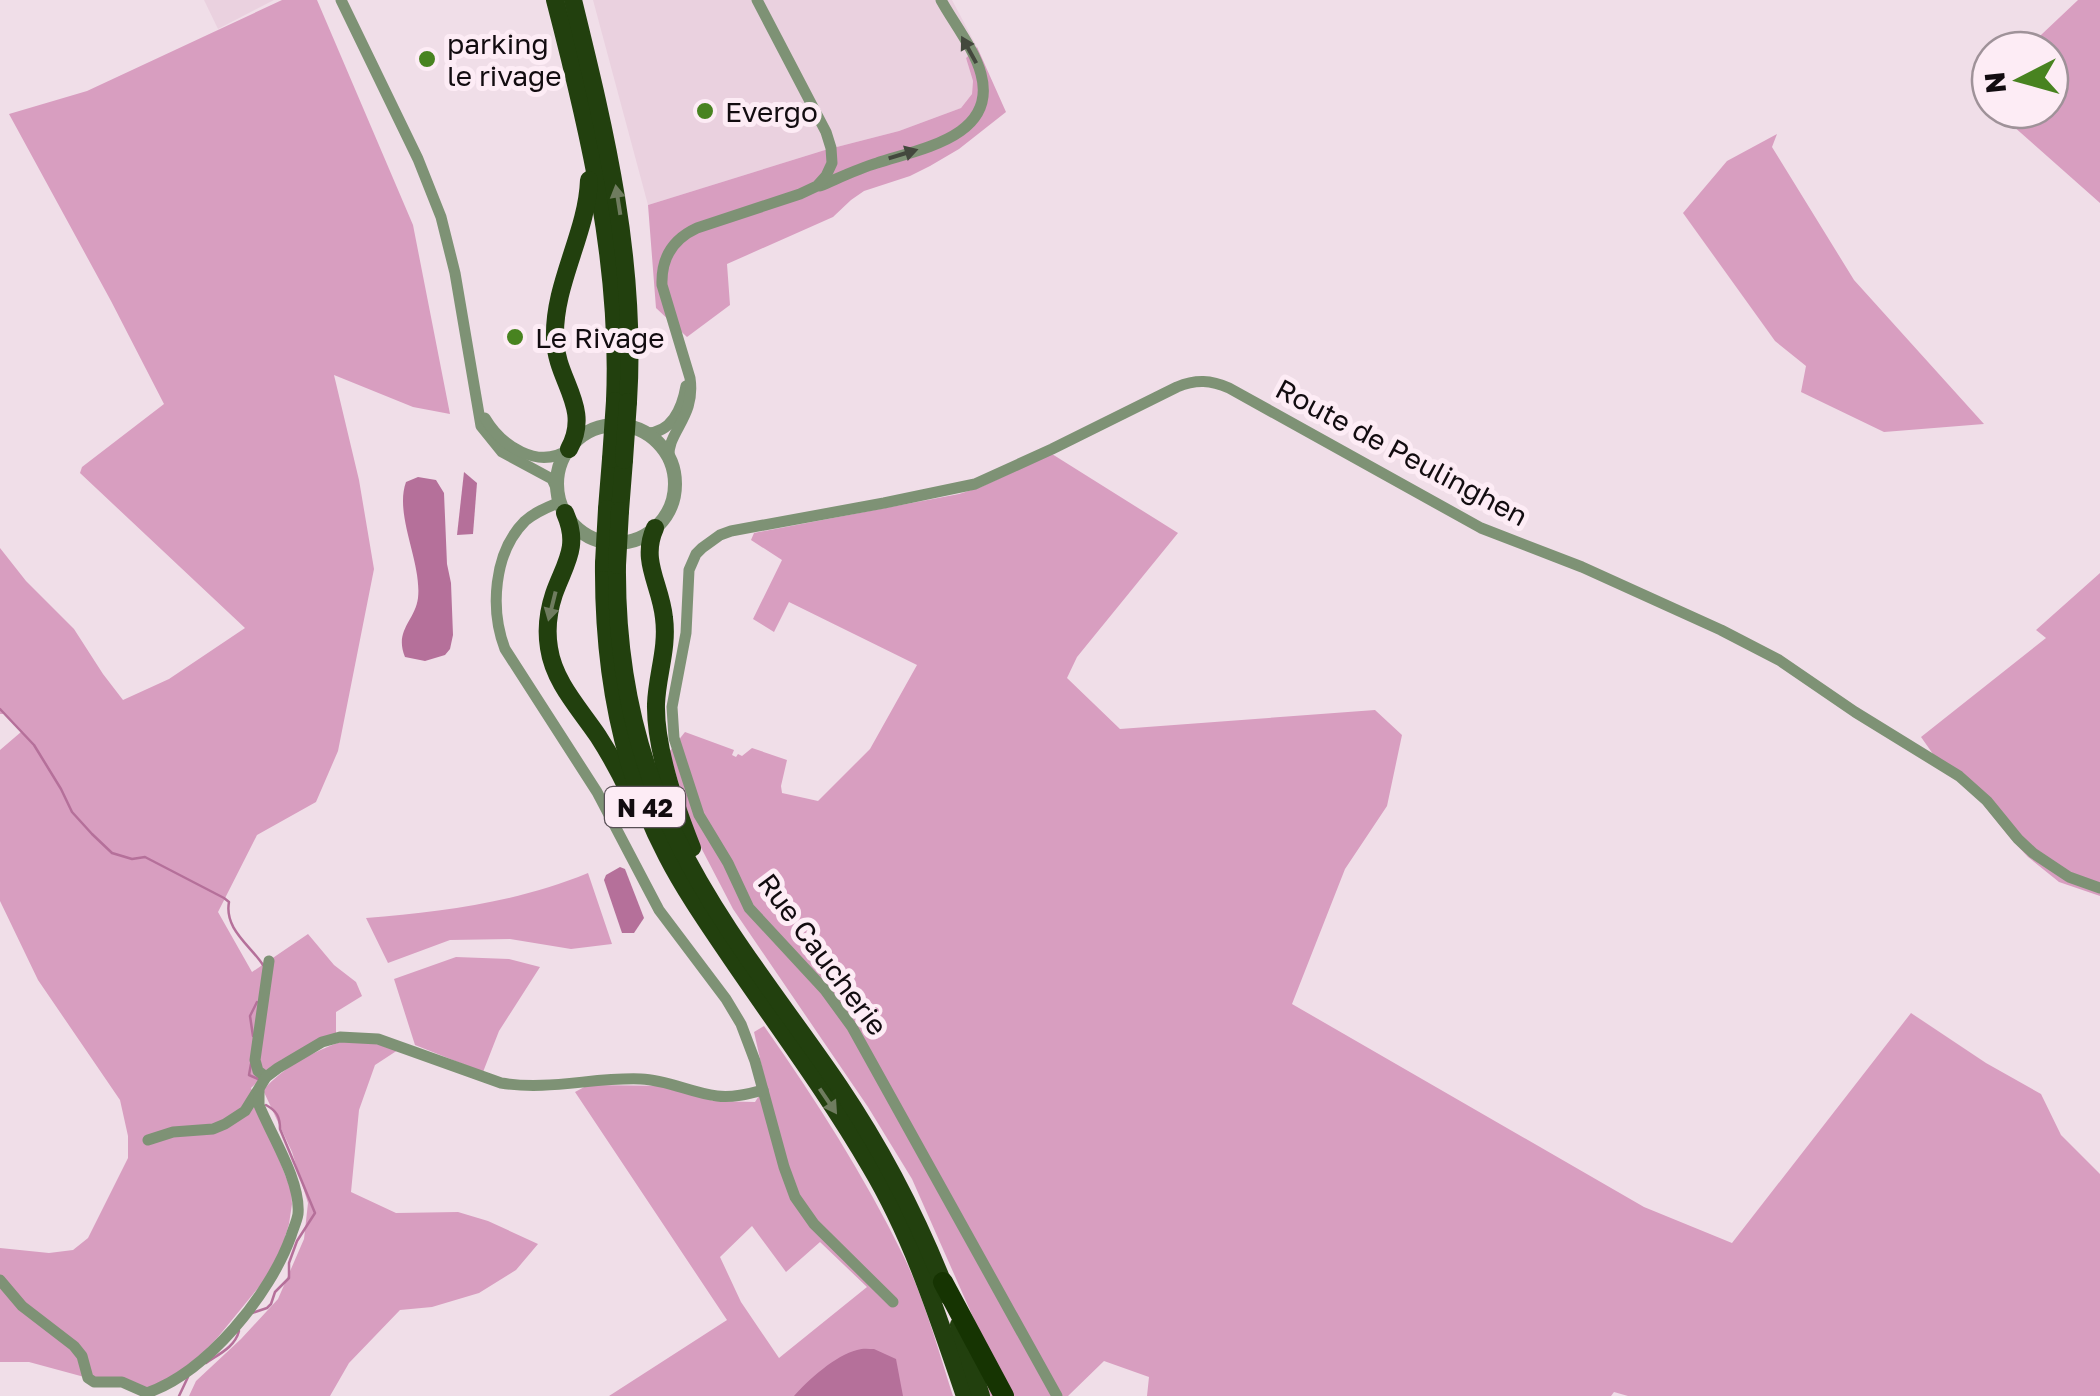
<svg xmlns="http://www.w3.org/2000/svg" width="2100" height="1396" font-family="'Golos Text',sans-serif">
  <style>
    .built { fill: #ead1df }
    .green { fill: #d89ec0; fill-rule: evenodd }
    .water { fill: #b5709a }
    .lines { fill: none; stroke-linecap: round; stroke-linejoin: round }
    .stream { stroke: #b5709a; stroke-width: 2.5 }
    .minor { stroke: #7e9275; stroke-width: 11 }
    .tertiary { stroke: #7e9275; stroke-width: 14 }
    .trunk { stroke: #22400e; stroke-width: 18 }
    .motorway { stroke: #163402; stroke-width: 20 }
    .trunk-bridge { stroke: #22400e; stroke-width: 18 }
    .oneway { fill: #43483d }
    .oneway2 { fill: #6f7c5f }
    .poi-dot { fill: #488320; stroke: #fdecf5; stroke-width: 4 }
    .labels { text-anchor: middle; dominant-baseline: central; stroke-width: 10; stroke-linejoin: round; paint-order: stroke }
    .shield { fill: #fdecf5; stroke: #584f55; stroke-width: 2.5 }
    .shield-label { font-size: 25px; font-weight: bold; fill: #120c10 }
    .poi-label { font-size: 28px; fill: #120c10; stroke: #fdecf5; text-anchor: start }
    .street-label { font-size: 28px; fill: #120c10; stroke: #fdecf5 }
  </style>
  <rect width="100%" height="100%" fill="#f0dee8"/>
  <!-- built -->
  <g class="built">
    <path d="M204 0H274L218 29Z"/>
    <path d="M593 0H952L977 47 966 58 973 81 972 94 961 108 899 131 825 150 648 205Z"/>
  </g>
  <!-- green -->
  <g class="green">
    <path d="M282 0H317L413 225 450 414 413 407 334 375 359 480 374 569 338 751 316 802 257 835 218 912 252 972 308 934 334 965 356 982 362 996 336 1012V1035L281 1060 251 1088 291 1190 292 1204 289 1224 279 1257 267 1277 218 1337 187 1370 159 1389 88 1378 29 1362H0V1248L49 1253 73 1250 88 1238 128 1158V1136L120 1100 38 980 0 901V750L21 732 4 714H0V548L26 581 74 629 103 674 123 700 169 679 245 628 80 473 82 467 164 404 111 301 9 114 87 91Z"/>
    <path d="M2078 0H2100V203L1995 110H2050V50H2025Z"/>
    <path d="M977 47 1006 112 959 149 930 166 910 176 864 191 851 200 833 217 727 264 730 305 687 337 656 308 648 205 825 150 899 131 961 108 972 94 973 81 966 58Z"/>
    <path d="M1777 134 1772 147 1854 280 1984 424 1884 432 1801 392 1806 366 1775 341 1683 213 1727 161Z"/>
    <path d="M1052 454 1178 533 1077 657 1067 678 1120 729 1375 710 1402 735 1387 806 1345 869 1292 1004 1644 1207 1732 1243 1911 1013 1986 1063 2041 1094 2061 1135 2100 1174V1396H1628L1614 1392 1611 1396H1147L1149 1377 1104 1361 1068 1396H990L985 1377 996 1369 912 1179 868 1107 733 909 695 836 669 752 685 732 734 750 732 755 736 757 738 754 742 756 752 748 787 760 781 786 782 793 818 801 870 749 917 665 789 602 774 632 753 619 782 560 751 540 754 533 959 494 981 487Z"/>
    <path d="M2100 573V896L2059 882 2028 857 2011 839 1973 792 1945 771 1921 737 2046 638 2036 630Z"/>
    <path d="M588 873 612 944 571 949 510 939 450 940 388 963 366 918C442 912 518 902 588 873Z"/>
    <path d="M456 957 509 959 540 967 499 1031 483 1072 415 1045 394 979Z"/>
    <path d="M764 1026C816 1100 864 1175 904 1257 925 1301 938 1349 953 1396H609L727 1320 575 1092 588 1085 674 1086 713 1101 755 1102 766 1085 754 1032ZM752 1226 786 1272 820 1242 867 1287 779 1358 741 1302 720 1257Z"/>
    <path d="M343 1041 387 1045 398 1050 375 1065 359 1110 351 1192 396 1213 458 1212 488 1221 538 1244 516 1270 479 1293 432 1307 400 1310 349 1363 330 1396H189L196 1381 241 1339 278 1299 304 1239 308 1203 292 1152 263 1090C285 1066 312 1052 343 1041Z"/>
  </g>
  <!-- water -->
  <g class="water">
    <path d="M464 472 477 483 473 534 457 535Z"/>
    <path d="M418 477 436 480 444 493 447 564 451 583 453 635 450 649 445 655 425 661 405 657C394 630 415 621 418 598 422 562 394 515 406 482Z"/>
    <path d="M620 867 625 869 644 918 634 933H622L604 880 606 875Z"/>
    <path d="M874 1349 896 1359 903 1396H794C808 1380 836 1355 857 1350 863 1348 869 1349 874 1349Z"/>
  </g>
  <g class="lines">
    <!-- stream -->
    <g class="stream">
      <path d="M0 709 34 745 61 789 72 812 92 834 112 853 132 859 145 857 224 898 229 902C224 929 250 945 263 965"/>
      <path d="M253 1036 250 1016 257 1002"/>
      <path d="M251 1064 249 1075 258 1079"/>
      <path d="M252 1313 267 1308 271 1304 275 1292 289 1278V1263L297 1241 315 1213 280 1129C280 1117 277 1111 266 1105"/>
      <path d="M206 1363C219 1354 235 1347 239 1331"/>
      <path d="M179 1396 188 1377"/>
    </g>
    <!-- minor -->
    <g class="minor">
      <path d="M341 0 418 159 441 217 455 273 481 426 502 452 552 479 557 490"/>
      <path d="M820 186C839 178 857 169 877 163 919 149 998 137 981 74 975 50 953 22 941 0"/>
      <path d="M485 418C501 445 538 471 569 449"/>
      <path d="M645 433C671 434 682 409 686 386"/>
      <path d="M669 460C666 431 696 419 690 378L662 285C661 258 673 239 697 228L800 194 817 186 826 176 832 163 831 148 826 132 757 0"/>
      <path d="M560 502C548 507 535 512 525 521 493 553 490 610 505 649L597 792 659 910 726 999 741 1024 755 1061 784 1167 795 1197 814 1224 893 1302"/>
      <path d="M266 1077 258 1071 255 1060 269 961"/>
      <path d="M148 1140 173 1132 213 1129 225 1124 245 1111 266 1077 278 1068 322 1042 340 1037 378 1039 501 1083C549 1091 594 1077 641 1079 668 1080 691 1093 717 1096 732 1098 748 1094 763 1090"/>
      <path d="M0 1280 22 1306 74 1346 82 1356 88 1378 94 1382H122L147 1393C207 1372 270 1295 291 1236 293 1229 297 1221 298 1214 301 1181 271 1135 259 1105V1091"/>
      <path d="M1057 1396 852 1027 825 990 749 908 728 863 699 815 674 738 672 707 686 633 689 570 696 554 702 548 720 535 731 531 884 503 975 484 1052 449 1177 387C1196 379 1211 380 1229 388L1481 528 1582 567 1721 630 1779 660 1855 712 1959 776 1987 801 2018 839 2033 853 2069 877 2100 888"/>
    </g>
    <!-- tertiary -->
    <circle class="tertiary" cx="616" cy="484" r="59"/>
    <!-- trunk -->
    <g class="trunk">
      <path d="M555 0C589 131 621 265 615 401"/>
      <path d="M573 0C606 134 637 262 628 402"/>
      <path d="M569 449C592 407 556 381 555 339 553 284 587 234 589 180"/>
      <path d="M607 509 611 459"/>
      <path d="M620 511 624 460"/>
      <path d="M565 513C580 547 565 563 554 594 548 612 546 630 549 648 554 682 579 708 598 736 609 753 619 771 628 790"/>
      <path d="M655 528C640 561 661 585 664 618 668 648 657 675 656 704 655 747 676 808 692 848"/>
      <path d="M604 563C603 665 619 765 667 856 684 889 706 921 727 952 775 1023 827 1092 870 1166 913 1238 938 1317 965 1396"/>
      <path d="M617 565C616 659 634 753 676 838 719 927 784 1005 839 1086 883 1151 920 1223 948 1296"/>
      <path d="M959 1325 981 1396"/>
    </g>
    <!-- motorway -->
    <path class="motorway" d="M943 1282 1004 1396"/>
    <!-- trunk-bridge -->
    <g class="trunk-bridge">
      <path d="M611 459 615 401"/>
      <path d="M624 460 628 402"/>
      <path d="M604 563 607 509"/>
      <path d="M617 565 620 511"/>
    </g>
  </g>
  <!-- one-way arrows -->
  <defs><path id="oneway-solid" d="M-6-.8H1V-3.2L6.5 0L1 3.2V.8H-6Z" transform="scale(2.5)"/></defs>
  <g class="oneway">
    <use href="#oneway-solid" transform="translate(969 50) rotate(-119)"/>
    <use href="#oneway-solid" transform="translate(903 154) rotate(-17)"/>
  </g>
  <g class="oneway2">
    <use href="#oneway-solid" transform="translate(618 200) rotate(-99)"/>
    <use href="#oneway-solid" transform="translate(552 606) rotate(104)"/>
    <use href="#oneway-solid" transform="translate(828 1101) rotate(56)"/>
  </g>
  <!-- markers -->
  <g class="poi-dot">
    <circle cx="427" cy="59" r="10"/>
    <circle cx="705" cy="111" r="10"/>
    <circle cx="515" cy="337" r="10"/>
  </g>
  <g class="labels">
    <!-- shield labels -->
    <rect class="shield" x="605" y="787" width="80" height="40" rx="8"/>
    <g class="shield-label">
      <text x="645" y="807">N 42</text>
    </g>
    <!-- poi labels -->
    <g class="poi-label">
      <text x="447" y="43">parking<tspan x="447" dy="32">le rivage</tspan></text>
      <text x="725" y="111">Evergo</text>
      <text x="535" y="337">Le Rivage</text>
    </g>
    <!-- street labels -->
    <g class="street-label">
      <text transform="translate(1402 452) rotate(28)">Route de Peulinghen</text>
      <text transform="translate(823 954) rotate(53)">Rue Caucherie</text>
    </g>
  </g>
  <!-- north arrow -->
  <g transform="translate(2020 80) rotate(264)"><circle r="48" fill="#fdecf5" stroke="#9f9299" stroke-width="2.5"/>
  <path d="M0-8L18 38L0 25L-18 38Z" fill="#488320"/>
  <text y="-15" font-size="28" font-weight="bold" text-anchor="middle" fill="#120c10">N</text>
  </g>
</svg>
